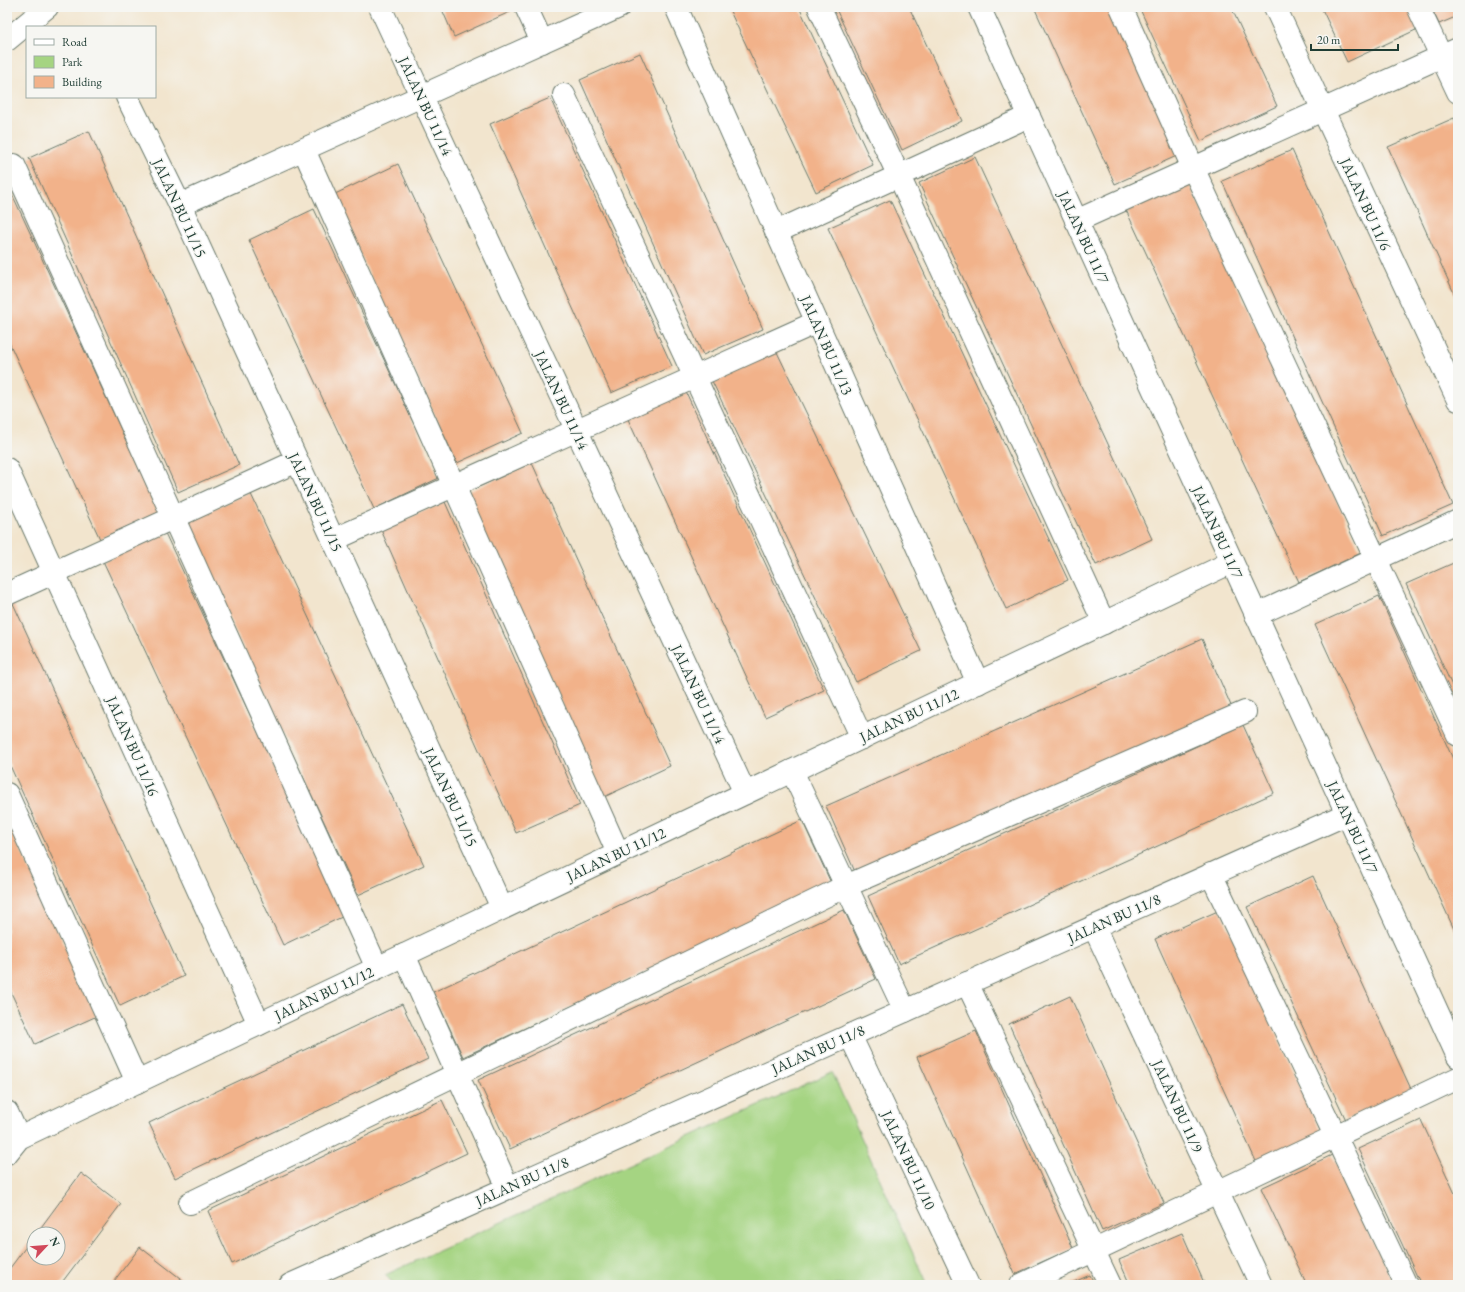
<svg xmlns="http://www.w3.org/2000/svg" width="1465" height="1292" font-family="'EB Garamond',serif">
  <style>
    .green { fill: #a5d482; stroke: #62885b }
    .building { fill: #f2b28a }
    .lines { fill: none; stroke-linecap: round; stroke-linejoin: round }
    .minor-casing { stroke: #69786a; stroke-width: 24 }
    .major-casing { stroke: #69786a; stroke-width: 24 }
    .minor { stroke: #fff; stroke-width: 22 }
    .major { stroke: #fff; stroke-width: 22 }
    .labels { text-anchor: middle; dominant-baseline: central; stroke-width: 3; stroke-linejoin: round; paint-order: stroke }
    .street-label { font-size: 15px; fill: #1f3d34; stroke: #f6f6f2 }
  </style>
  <rect width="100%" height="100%" fill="#f6f6f2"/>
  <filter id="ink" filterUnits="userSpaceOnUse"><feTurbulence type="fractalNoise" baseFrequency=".025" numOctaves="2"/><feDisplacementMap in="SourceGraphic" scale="8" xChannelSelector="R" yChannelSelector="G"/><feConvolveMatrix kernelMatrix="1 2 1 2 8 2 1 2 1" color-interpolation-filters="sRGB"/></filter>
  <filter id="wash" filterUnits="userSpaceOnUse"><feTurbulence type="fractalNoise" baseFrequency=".012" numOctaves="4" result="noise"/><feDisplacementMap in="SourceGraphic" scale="16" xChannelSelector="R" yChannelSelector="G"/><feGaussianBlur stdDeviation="0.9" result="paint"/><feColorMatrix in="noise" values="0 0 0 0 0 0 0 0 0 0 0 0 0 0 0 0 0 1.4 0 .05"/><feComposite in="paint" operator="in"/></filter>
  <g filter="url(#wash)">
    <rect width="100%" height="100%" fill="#f2e5ce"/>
    <!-- green -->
    <path class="green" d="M832 1072 927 1285H395L385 1275Z"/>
    <g id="blocks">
      <!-- building -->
      <g class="building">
        <path d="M441 7H511L512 11 454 37Z"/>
        <path d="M728 7H799L873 165 816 192Z"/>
        <path d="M835 7H909L962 121 902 150Z"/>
        <path d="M1034 7H1113L1181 154 1115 184Z"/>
        <path d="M1139 7H1231L1277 106 1201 141Z"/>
        <path d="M1321 7H1410L1420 28 1347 62Z"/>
        <path d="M1431 7H1458V16L1439 24Z"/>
        <path d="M640 53 763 329 703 355 580 80Z"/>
        <path d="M550 98 672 366 611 393 490 124Z"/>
        <path d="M1454 118 1458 127V302L1388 147Z"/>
        <path d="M89 131 239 465 178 492 29 158Z"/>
        <path d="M1292 150 1453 505 1383 536 1222 181Z"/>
        <path d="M975 157 1152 539 1096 565 919 183Z"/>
        <path d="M398 164 523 433 457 463 333 195Z"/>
        <path d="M1188 181 1361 553 1299 582 1126 210Z"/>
        <path d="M7 183 159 512 100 539 7 338Z"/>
        <path d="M890 200 1068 580 1006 609 828 228Z"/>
        <path d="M314 209 439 478 374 509 249 240Z"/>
        <path d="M776 350 921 651 856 682 712 381Z"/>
        <path d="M685 390 824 690 765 717 627 417Z"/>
        <path d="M532 463 670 766 604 797 465 493Z"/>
        <path d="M250 492 424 865 358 895 185 522Z"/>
        <path d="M445 502 580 805 516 833 381 530Z"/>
        <path d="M165 533 344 916 283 945 103 561Z"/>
        <path d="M1458 561V699L1406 584Z"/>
        <path d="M1379 596 1458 770V938L1315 625Z"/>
        <path d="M11 599 184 976 120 1006 7 759V600Z"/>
        <path d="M1202 639 1232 708 856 874 826 806Z"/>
        <path d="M1243 725 1274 793 899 964 868 896Z"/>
        <path d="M7 820 97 1016 35 1044 7 984Z"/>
        <path d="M802 820 832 885 463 1057 433 992Z"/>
        <path d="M1313 876 1411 1089 1346 1120 1247 907Z"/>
        <path d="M844 910 876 979 510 1149 478 1080Z"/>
        <path d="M1220 910 1324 1139 1259 1168 1155 939Z"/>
        <path d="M1070 996 1164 1203 1102 1231 1009 1024Z"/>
        <path d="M402 1004 428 1059 175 1178 149 1123Z"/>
        <path d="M976 1031 1073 1248 1015 1274 917 1057Z"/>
        <path d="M442 1100 467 1153 232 1264 208 1211Z"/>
        <path d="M1421 1120 1458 1200V1285H1421L1358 1149Z"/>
        <path d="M1332 1155 1394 1285H1307L1261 1188Z"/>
        <path d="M81 1173 121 1204 60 1285H7V1272L34 1236V1258H58V1234H36Z"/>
        <path d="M1182 1233 1205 1285H1130L1119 1260Z"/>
        <path d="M140 1247 189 1285H111Z"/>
        <path d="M1090 1275 1095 1285H1067Z"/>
      </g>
    </g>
  </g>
  <g filter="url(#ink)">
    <use href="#blocks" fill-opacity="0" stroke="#69786a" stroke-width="1"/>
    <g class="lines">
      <defs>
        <g id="minor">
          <path d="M380 7 745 793"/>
          <path d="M526 7 542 42"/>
          <path d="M676 7 978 683"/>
          <path d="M819 7 899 176 1104 623"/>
          <path d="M979 7 1458 1057"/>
          <path d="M1121 7 1193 168 1458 735"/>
          <path d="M1275 7 1458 400"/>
          <path d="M1418 7 1458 92"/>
          <path d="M564 95 862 738"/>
          <path d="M127 97 180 205 502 908"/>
          <path d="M304 150 618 853"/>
          <path d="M14 165 377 968"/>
          <path d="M180 205 619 7"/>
          <path d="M1076 221 1458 49"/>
          <path d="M776 232 1029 116"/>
          <path d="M7 469 259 1024"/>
          <path d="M333 540 817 322"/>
          <path d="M7 594 297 461"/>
          <path d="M1256 615 1458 521"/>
          <path d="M792 771 905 1011"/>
          <path d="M7 794 137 1082"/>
          <path d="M1211 874 1406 1285"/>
          <path d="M1094 927 1261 1285"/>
          <path d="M404 955 508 1188"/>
          <path d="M967 983 1110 1285"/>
          <path d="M850 1035 968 1285"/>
          <path d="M7 1112 19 1138"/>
          <path d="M7 1153 19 1138 1232 562"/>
          <path d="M190 1203 846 886 1245 712"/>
          <path d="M290 1285 1347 814"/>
          <path d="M1021 1285 1458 1078"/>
        </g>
        <path id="major" d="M7 40 47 7"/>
      </defs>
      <!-- minor casing -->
      <use href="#minor" class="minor-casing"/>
      <!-- major casing -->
      <use href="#major" class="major-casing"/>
      <!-- minor -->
      <use href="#minor" class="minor"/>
      <!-- major -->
      <use href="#major" class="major"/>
    </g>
  </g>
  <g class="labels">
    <!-- street labels -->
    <g class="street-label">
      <text transform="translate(426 106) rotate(65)">JALAN BU 11/14</text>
      <text transform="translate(1366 204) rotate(65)">JALAN BU 11/6</text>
      <text transform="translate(180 208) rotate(65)">JALAN BU 11/15</text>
      <text transform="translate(1084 237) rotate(65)">JALAN BU 11/7</text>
      <text transform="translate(827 345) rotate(66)">JALAN BU 11/13</text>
      <text transform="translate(562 400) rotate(65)">JALAN BU 11/14</text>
      <text transform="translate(316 502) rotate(65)">JALAN BU 11/15</text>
      <text transform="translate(1218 532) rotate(65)">JALAN BU 11/7</text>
      <text transform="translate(699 694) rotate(65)">JALAN BU 11/14</text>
      <text transform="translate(909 715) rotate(-25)">JALAN BU 11/12</text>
      <text transform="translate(133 746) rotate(66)">JALAN BU 11/16</text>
      <text transform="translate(451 797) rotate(65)">JALAN BU 11/15</text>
      <text transform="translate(1353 827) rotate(65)">JALAN BU 11/7</text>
      <text transform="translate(616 854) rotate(-25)">JALAN BU 11/12</text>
      <text transform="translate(1114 918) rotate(-24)">JALAN BU 11/8</text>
      <text transform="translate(324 993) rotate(-25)">JALAN BU 11/12</text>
      <text transform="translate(818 1049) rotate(-24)">JALAN BU 11/8</text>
      <text transform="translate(1178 1106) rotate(65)">JALAN BU 11/9</text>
      <text transform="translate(909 1160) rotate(65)">JALAN BU 11/10</text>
      <text transform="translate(522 1181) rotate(-24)">JALAN BU 11/8</text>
    </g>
  </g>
  <!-- margin -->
  <rect width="1465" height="1292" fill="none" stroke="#f6f6f2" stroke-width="24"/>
  <!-- legend -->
  <rect x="26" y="26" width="130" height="72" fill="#f6f6f2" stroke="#a0aca6"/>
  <rect x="34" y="39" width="20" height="6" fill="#ffffff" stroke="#a0aca6"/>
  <text x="62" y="46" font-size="12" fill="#1f3d34">Road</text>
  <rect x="34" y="56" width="20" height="12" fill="#a5d482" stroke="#a0aca6"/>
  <text x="62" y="66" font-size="12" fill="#1f3d34">Park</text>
  <rect x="34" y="76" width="20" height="12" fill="#f2b28a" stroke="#a0aca6"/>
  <text x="62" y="86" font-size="12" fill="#1f3d34">Building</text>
  <!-- north arrow -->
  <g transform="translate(46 1246) rotate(64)"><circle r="19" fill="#f6f6f2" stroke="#a0aca6"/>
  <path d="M0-3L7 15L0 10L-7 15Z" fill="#d1495b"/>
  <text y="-6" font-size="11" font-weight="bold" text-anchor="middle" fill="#1f3d34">N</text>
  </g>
  <!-- scale -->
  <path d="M1311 44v6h87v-6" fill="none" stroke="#1f3d34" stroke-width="2"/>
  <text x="1317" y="44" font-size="12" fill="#1f3d34" stroke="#f6f6f2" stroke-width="3" paint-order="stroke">20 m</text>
</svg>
